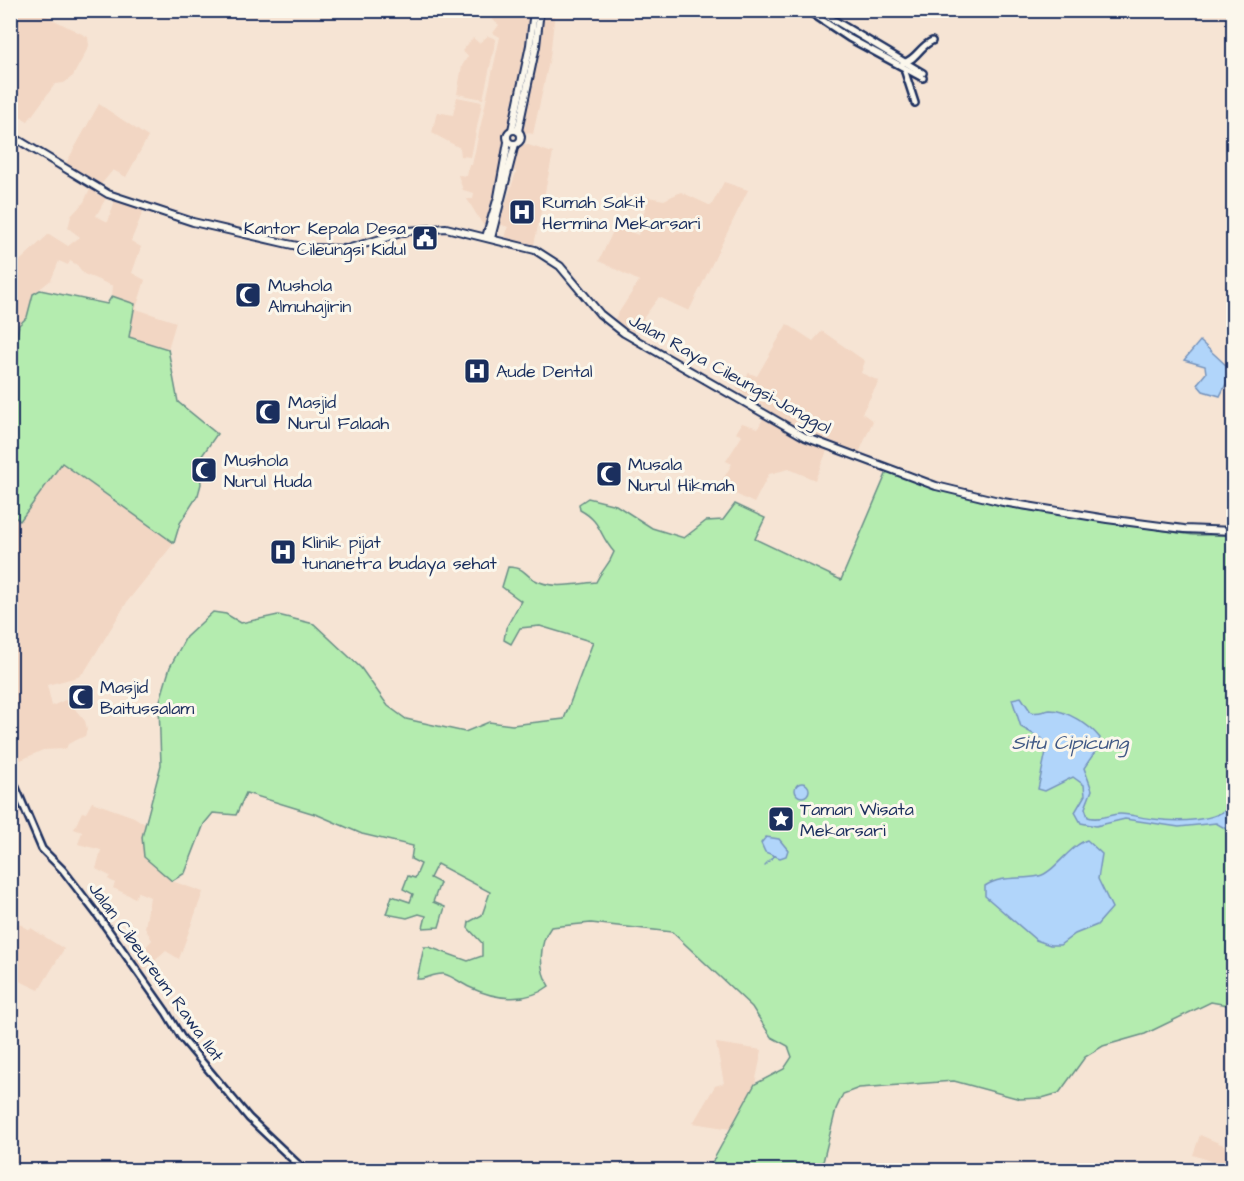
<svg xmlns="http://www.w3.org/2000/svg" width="1244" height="1181" font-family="'Architects Daughter',sans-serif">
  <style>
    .built { fill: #f2d6c3 }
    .green { fill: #b4ecaf; stroke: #688e86; stroke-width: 1.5 }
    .water { fill: #b1d5fa; stroke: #7593bc; stroke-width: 1.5 }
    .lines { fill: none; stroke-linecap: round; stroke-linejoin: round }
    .stream { stroke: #7593bc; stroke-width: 1.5 }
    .secondary-casing { stroke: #1b2f5e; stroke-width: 10 }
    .primary-casing { stroke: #1b2f5e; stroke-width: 10 }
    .secondary { stroke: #fbf7ec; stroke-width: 5 }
    .primary { stroke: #fbf7ec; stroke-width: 6 }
    .labels { text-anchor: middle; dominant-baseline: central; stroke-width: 6; stroke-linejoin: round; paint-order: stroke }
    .poi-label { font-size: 18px; fill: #1b2f5e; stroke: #fbf7ec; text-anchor: start }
    .street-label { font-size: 18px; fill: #1b2f5e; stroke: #fbf7ec }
    .water-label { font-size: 20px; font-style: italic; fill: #405885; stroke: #fbf7ec }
  </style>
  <rect width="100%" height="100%" fill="#f6e4d4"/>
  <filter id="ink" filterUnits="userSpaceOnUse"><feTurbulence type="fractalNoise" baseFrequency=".0167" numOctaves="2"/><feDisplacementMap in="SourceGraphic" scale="12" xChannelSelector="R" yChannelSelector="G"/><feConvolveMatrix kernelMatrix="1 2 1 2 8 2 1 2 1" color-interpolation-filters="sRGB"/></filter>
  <g filter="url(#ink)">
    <!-- built -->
    <g class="built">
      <path d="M11 10 36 11 88 37 89 46 73 76 64 83 55 84 28 121 11 112 13 105 10 103Z"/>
      <path d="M495 11H529L526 45 493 202 487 222 483 225 467 199H473L474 193 463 190 458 175 467 176 469 165H472L500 37 493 33 499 25 493 20Z"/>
      <path d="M542 11H554V20L550 57 533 134 523 132 521 128Z"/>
      <path d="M488 36 496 39 483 99 457 94 462 66 468 56 462 51 473 38 479 43Z"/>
      <path d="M457 97 482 102 471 157 461 156 460 148 432 133 437 112 453 115Z"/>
      <path d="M99 104 148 137 126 177 113 170 99 187 96 194 106 198 96 216 108 222 115 200 144 209 131 241 141 247 132 273 145 280 136 309 176 322 168 349 129 337 135 304 112 296 113 286 84 274 77 265 70 261 68 265 59 261 51 280 33 294 27 317 19 325 11 328V269L49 234 68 246 80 237 68 228 71 216 84 202 92 184 64 167Z"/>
      <path d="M525 144 553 153 534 245 505 238 508 227 499 224 516 172 513 170 517 149Z"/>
      <path d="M724 182 748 190 689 311 659 297 633 332 614 320 639 281 599 261 616 225 638 235 648 197 664 200 681 192 711 206Z"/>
      <path d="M787 324 813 341 822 331 865 361 861 373 879 381 862 413 873 421 859 453 831 441 815 480 789 469 769 474 754 503 719 486 732 464 726 461 742 436 736 433 742 423 758 428 768 409 736 389 749 373 757 376Z"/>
      <path d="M62 463 174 543 127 602 85 671 78 677 47 685 52 706 65 700 70 703 85 721 87 729 85 736 68 744 66 749 43 750 21 760 19 758 14 761 10 755V514L20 520Z"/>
      <path d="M92 802 134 817 145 824 142 837 144 857 172 881 203 892 179 959 166 951 143 971 134 960 152 940 145 928 150 897 138 892 135 898 113 888 115 883 108 879 110 876 96 869 101 850 78 844 82 832 74 829 82 812 86 813Z"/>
      <path d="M11 919 30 930 31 928 64 949 39 990 11 977Z"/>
      <path d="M716 1043 762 1050 755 1084 731 1129 693 1123 715 1086 724 1083Z"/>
      <path d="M1200 1135 1233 1149 1229 1157 1233 1158V1170H1213L1214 1162 1193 1155Z"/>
    </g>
    <!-- green -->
    <g class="green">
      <path d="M40 290 107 304 112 296 135 304 129 337 168 349 178 402 217 434 199 460 201 484 198 495 180 523 174 543 62 463 20 521 11 514V369L19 325 27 317 33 294Z"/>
      <path d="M887 472 1001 506 1193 535H1233V1006L1211 1002 1145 1034 1103 1046 1085 1057 1059 1093 1042 1098 1020 1099 954 1081 859 1088 843 1094 836 1109 821 1170H708L755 1084 784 1069 792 1057 788 1046 771 1037 752 1007 672 932 591 923 551 927C539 943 538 969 549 986 526 1004 494 999 469 987 461 983 452 976 444 974 433 973 426 980 417 979L424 947H429L468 961 482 956V943L468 928 469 922 482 915 490 892 437 864 430 878 440 883 433 902 445 907 439 927 423 928 426 916 419 914 407 918 386 914 392 896 410 902 413 894 403 889 408 876 415 878 421 864 411 859 413 846 362 834 318 815 246 793 236 815 213 813 204 824 185 873 172 881 144 857 142 837 161 765 159 704 170 667 186 637 213 612 226 614 241 623 278 615 314 624 361 668 388 706 406 719 465 732 489 722 512 725 564 719 593 642 540 626 520 628 511 644 504 640 506 628 521 601 502 587 508 567C525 568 521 571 533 579 552 590 576 584 596 582 602 569 608 568 614 552 598 534 602 522 580 510L579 504 588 498 616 505 652 528 684 538 706 521 723 520 735 504 765 518 755 539 841 580Z"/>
    </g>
    <!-- water -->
    <g class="water">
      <path d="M1200 341 1228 367 1227 382 1220 396 1203 391 1197 384 1206 373 1205 366 1184 360Z"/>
      <path d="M1021 697 1031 712C1038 714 1043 711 1050 710 1066 710 1090 725 1100 738L1097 749 1084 768 1092 790 1085 808 1088 817C1099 821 1109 814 1120 814 1131 814 1142 818 1153 819 1176 822 1216 823 1233 804V833L1216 823 1179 827 1125 819 1096 826 1081 823 1075 812 1085 795 1084 785 1073 777 1045 791 1038 789 1047 747 1042 739 1021 727 1012 699Z"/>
      <circle cx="802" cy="790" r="7"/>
      <path d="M766 837 779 839 788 850 786 856 780 858 765 852 761 843Z"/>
      <path d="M1087 840 1102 854 1098 879 1112 908 1097 925 1075 934 1060 945H1050L1036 940 985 896V886C1002 875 1020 880 1039 876 1054 873 1069 846 1087 840Z"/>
    </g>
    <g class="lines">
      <!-- stream -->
      <path class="stream" d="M765 865 774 856"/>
      <defs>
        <g id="secondary">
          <path d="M807 10 849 38 923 78"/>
          <path d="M817 10 923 73"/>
          <path d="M903 63C916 60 920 46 932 41"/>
          <path d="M905 72 915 103"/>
          <path d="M10 774 42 849 63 870 99 917 166 1012 181 1037 249 1118 304 1170"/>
        </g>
        <g id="primary">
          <circle cx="514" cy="137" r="7"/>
          <path d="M512 130 530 45 534 10"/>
          <path d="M518 131 536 46 540 10"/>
          <path d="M10 135 108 194 193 222 288 244 307 248 347 249 408 231 446 228 535 250 560 266 600 314 624 333 805 437 936 486 1003 502 1107 519 1184 529 1234 531"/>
          <path d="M486 237 498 197 508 142"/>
          <path d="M491 238 515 144"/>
        </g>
      </defs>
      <!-- secondary casing -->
      <use href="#secondary" class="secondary-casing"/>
      <!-- primary casing -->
      <use href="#primary" class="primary-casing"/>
      <!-- secondary -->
      <use href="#secondary" class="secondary"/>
      <!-- primary -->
      <use href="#primary" class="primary"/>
    </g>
  </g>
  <!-- icons -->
  <defs>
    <symbol id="hospital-square" viewBox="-11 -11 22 22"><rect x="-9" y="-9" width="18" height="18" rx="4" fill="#1b2f5e" stroke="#fbf7ec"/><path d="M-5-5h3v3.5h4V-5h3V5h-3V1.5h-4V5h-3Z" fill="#fff"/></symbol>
    <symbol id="civic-square" viewBox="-11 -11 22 22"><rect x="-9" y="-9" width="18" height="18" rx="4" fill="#1b2f5e" stroke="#fbf7ec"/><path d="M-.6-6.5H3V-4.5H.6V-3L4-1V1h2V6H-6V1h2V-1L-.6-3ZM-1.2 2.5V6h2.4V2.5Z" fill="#fff"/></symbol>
    <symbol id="mosque-square" viewBox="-11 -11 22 22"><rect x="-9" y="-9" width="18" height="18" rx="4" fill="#1b2f5e" stroke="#fbf7ec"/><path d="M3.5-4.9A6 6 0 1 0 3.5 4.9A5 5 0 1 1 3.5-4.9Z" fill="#fff"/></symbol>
    <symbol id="sight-square" viewBox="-11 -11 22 22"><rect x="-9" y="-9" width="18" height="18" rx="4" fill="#1b2f5e" stroke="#fbf7ec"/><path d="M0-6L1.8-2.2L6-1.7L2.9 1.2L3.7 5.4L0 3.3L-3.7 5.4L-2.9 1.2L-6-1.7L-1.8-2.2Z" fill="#fff"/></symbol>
  </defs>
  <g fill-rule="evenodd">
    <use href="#hospital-square" x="507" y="197" width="30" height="30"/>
    <use href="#civic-square" x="410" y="223" width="30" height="30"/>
    <use href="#mosque-square" x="233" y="280" width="30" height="30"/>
    <use href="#hospital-square" x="462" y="356" width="30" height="30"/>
    <use href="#mosque-square" x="253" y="397" width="30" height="30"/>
    <use href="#mosque-square" x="189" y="455" width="30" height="30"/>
    <use href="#mosque-square" x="594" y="459" width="30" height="30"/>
    <use href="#hospital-square" x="268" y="537" width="30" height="30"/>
    <use href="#mosque-square" x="66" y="682" width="30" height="30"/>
    <use href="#sight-square" x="766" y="804" width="30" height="30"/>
  </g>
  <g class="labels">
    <!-- poi labels -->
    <g class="poi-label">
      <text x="542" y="202">Rumah Sakit<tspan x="542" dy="21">Hermina Mekarsari</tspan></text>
      <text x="406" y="228" text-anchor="end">Kantor Kepala Desa<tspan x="406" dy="21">Cileungsi Kidul</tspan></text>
      <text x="268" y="285">Mushola<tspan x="268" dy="21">Almuhajirin</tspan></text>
      <text x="496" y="371">Aude Dental</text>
      <text x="288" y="402">Masjid<tspan x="288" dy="21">Nurul Falaah</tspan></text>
      <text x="224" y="460">Mushola<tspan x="224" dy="21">Nurul Huda</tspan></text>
      <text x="628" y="464">Musala<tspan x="628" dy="21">Nurul Hikmah</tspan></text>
      <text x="302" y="542">Klinik pijat<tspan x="302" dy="21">tunanetra budaya sehat</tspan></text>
      <text x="100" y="687">Masjid<tspan x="100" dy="21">Baitussalam</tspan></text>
      <text x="800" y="809">Taman Wisata<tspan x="800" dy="21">Mekarsari</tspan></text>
    </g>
    <!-- street labels -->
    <g class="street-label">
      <text transform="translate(730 374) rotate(29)">Jalan Raya Cileungsi-Jonggol</text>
      <text transform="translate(156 972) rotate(54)">Jalan Cibeureum Rawa Ilat</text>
    </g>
    <!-- water labels -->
    <g class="water-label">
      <text x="1070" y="743">Situ Cipicung</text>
    </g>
  </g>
  <!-- margin -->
  <rect width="1244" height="1181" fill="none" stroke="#fbf7ec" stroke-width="36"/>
  <rect x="18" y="18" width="1208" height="1145" fill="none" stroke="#1b2f5e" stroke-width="2" filter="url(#ink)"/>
</svg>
